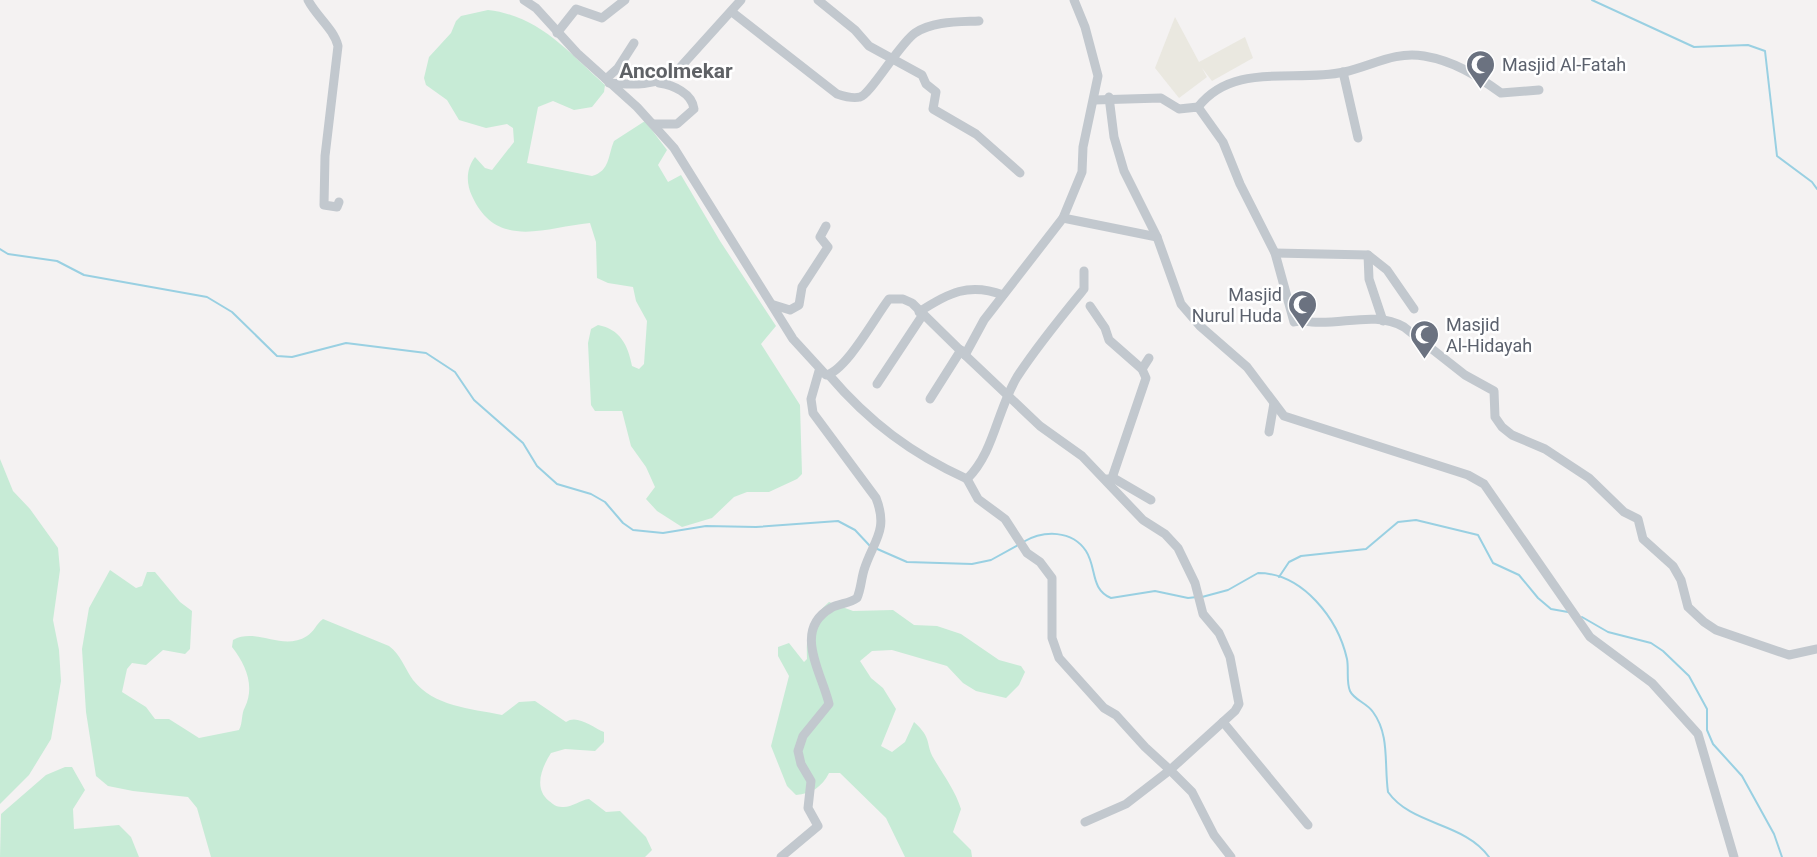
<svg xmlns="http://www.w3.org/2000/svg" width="1817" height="857" font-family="Roboto,sans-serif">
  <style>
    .commercial { fill: #eae8e0 }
    .green { fill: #c7ebd6 }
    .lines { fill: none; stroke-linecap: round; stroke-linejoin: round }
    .stream { stroke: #99d0e2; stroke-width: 2 }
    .minor { stroke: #c2c8ce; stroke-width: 9 }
    .labels { text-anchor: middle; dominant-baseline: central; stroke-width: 5; stroke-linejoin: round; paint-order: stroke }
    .worship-label { font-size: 18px; fill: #5b616d; stroke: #fff; text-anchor: start }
    .quarter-label { font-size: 21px; font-weight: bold; fill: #5f6266; stroke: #fff }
  </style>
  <rect width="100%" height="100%" fill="#f4f2f2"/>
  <!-- commercial -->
  <path class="commercial" d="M1175 17 1199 62 1245 37 1253 58 1212 81 1202 68 1207 77 1179 98 1155 68Z"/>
  <!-- green -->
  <g class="green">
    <path d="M488 10C540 16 568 52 605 85L604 92 592 107 574 110 553 101 538 107 527 163 592 176C610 171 608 155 614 141L645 121 667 150 658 165 668 182 681 175 720 241 776 326 761 344 800 405 802 474 797 479 769 492H747L734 497 712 518 682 527 657 511 646 499 655 487 646 467 631 446 622 411H595L591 405 588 343 591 329 598 325C620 329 628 345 632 366L639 369 644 364 647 321 636 301 633 287 608 283 597 278 596 242 590 223C546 227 497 251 472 196 466 183 466 169 475 157L485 168 492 170 514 142 513 128 507 124 486 128 459 120 447 100 426 85 424 78 429 57 451 33 456 21 461 16Z"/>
    <path d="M0 459 13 491 30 509 58 548 60 570 53 620 59 650 61 681 51 739 29 775 0 804Z"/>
    <path d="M110 570 136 588 142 586 147 572H155L180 602 192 611 190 649 185 654 163 650 146 665 132 663 127 669 122 692 146 707 155 719H169L199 738 239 730C243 723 241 714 245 707 255 686 246 665 232 647L233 640C257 627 282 652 307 636 314 632 316 624 323 619L389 646C401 655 405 669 413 680 435 707 469 708 502 715L519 702 535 701 566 722C577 714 592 727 604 732V742L595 751 565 749 551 753C542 767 533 788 549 801 553 804 556 807 562 807 571 808 580 800 589 799L606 812 620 811 646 837 652 850 645 857H211L197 808 188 797 133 791 108 786 96 776 86 712 82 649 89 608Z"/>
    <path d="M829 602 853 611 893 610 914 625 937 626 961 634 999 660 1021 666 1025 672 1019 685 1006 698 976 691 963 683 947 666 892 650 872 651 860 661 871 678 883 688 896 709 881 746 892 752 905 742 914 722C933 739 925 744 934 759 944 776 955 790 961 809L953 832 971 850 972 857H905L886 818 840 773H829C822 787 811 794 796 795L787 786 771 746 789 676 778 656V647L789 643 804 662 807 659C806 632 809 620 829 602Z"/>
    <path d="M65 767H72L85 790 73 809 74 829 119 825 131 837 139 857H0L1 814 46 775Z"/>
  </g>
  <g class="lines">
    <!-- stream -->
    <g class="stream">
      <path d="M1592 0 1694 47 1748 45 1765 51 1777 156 1812 182 1817 189"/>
      <path d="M0 249 8 254 57 261 84 275 207 297 232 312 277 356 292 357 346 343 426 353 455 372 474 400 523 443 537 466 557 484 591 494 605 502 623 523 633 530 663 533 706 526 756 527 838 521 855 530 870 546"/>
      <path d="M1023 542C1044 530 1072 530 1086 551 1097 568 1090 589 1111 598L1155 591 1188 598 1197 597"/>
      <path d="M875 548 907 562 972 564 991 560 1018 545"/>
      <path d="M1279 577 1289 562 1301 556 1366 549 1398 522 1416 520 1478 535 1493 563 1519 575 1538 598 1551 609 1568 612"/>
      <path d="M1202 597 1228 590 1258 573C1303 573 1338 619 1347 659 1349 669 1346 682 1350 691 1354 700 1367 703 1373 712 1390 735 1384 764 1388 792 1412 826 1464 822 1489 857"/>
      <path d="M1582 617 1608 632 1651 643 1663 651 1689 676 1707 709V730L1713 744 1742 776 1774 834 1782 857"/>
    </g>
    <!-- minor -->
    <g class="minor">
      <path d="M308 0C316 16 334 29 338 46L325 156 324 205 337 207 339 202"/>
      <path d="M524 0 536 8 577 53 637 107 674 148 793 339 826 375C846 371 875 317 889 299H903L912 303 965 355 984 320 1063 218 1082 172 1083 147 1098 76 1085 27 1074 0"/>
      <path d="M818 0 855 30 869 46 922 75 926 84 936 92 933 109 976 134 1020 173"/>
      <path d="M732 12 837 94C843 96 853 99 860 97 870 95 900 43 915 33 933 21 958 22 979 21"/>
      <path d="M557 33 576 9 602 18 625 0"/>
      <path d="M1343 72 1358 138"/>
      <path d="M606 79 618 68 634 43"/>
      <path d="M609 83C633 85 656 86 676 72L741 0"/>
      <path d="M1109 97 1114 137 1124 171 1157 237 1181 304 1200 326 1247 367 1284 416 1468 475 1484 484 1590 637 1652 683 1698 734 1734 857"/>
      <path d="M1094 100 1161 98 1179 109 1198 107 1223 142 1240 184 1275 253 1294 322C1302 320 1304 321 1312 322 1342 325 1376 311 1404 327L1465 375 1494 391 1495 417 1502 427 1512 435 1545 449 1589 478 1624 512 1638 519 1643 539 1673 566 1681 580 1688 607 1704 622 1716 630 1789 655 1817 649"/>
      <path d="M1198 107C1234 61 1295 83 1344 72 1372 66 1394 51 1424 56 1454 61 1476 75 1501 93L1539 90"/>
      <path d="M654 124H677L694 109C692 93 673 85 659 83"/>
      <path d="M1063 218 1157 237"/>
      <path d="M1275 253 1368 255 1387 270 1414 309"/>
      <path d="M1368 255 1369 279 1383 321"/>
      <path d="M774 305 790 310 799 305 802 287 828 247 820 237 826 226"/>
      <path d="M1090 306 1105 328 1109 340 1142 369 1146 378 1112 478"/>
      <path d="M919 312C948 293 969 282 1003 295"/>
      <path d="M965 355 1040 426 1082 456 1143 520 1165 534 1178 548 1195 583 1203 614 1219 633 1230 657 1239 704 1235 711 1170 770 1192 792 1214 835 1231 857"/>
      <path d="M1142 369 1149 358"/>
      <path d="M829 375C869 422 912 454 967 479 994 453 997 410 1017 377 1037 346 1061 317 1084 289V271"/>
      <path d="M877 384 922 316"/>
      <path d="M930 399 961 350"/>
      <path d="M1269 432 1274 403"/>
      <path d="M967 479 978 499 1005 519 1027 553 1040 562 1052 578V638L1059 658 1104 708 1116 715 1145 747 1170 770 1126 804 1085 822"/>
      <path d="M1107 479H1115L1151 500"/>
      <path d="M1223 722 1308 825"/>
      <path d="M781 857 818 826 808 808 811 781 801 764 798 751 803 736 829 704C822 673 792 630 831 608 839 603 849 604 857 598 861 589 861 580 864 570 873 541 889 531 876 498L813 413 811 399 819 371"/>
    </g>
  </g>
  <!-- icons -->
  <defs>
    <symbol id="mosque-pin" viewBox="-11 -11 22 30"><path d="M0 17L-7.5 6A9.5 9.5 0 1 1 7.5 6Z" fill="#6b7280" stroke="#fff"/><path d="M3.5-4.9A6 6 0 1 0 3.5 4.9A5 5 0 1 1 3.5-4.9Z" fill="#fff"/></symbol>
  </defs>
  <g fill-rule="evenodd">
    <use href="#mosque-pin" x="1464" y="48" width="33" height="45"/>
    <use href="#mosque-pin" x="1286" y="288" width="33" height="45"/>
    <use href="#mosque-pin" x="1408" y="318" width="33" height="45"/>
  </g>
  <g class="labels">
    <!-- worship labels -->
    <g class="worship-label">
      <text x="1502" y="64">Masjid Al-Fatah</text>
      <text x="1282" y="294" text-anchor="end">Masjid<tspan x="1282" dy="21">Nurul Huda</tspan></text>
      <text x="1446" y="324">Masjid<tspan x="1446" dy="21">Al-Hidayah</tspan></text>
    </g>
    <!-- quarter labels -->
    <g class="quarter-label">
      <text x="676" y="71">Ancolmekar</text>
    </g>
  </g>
</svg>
